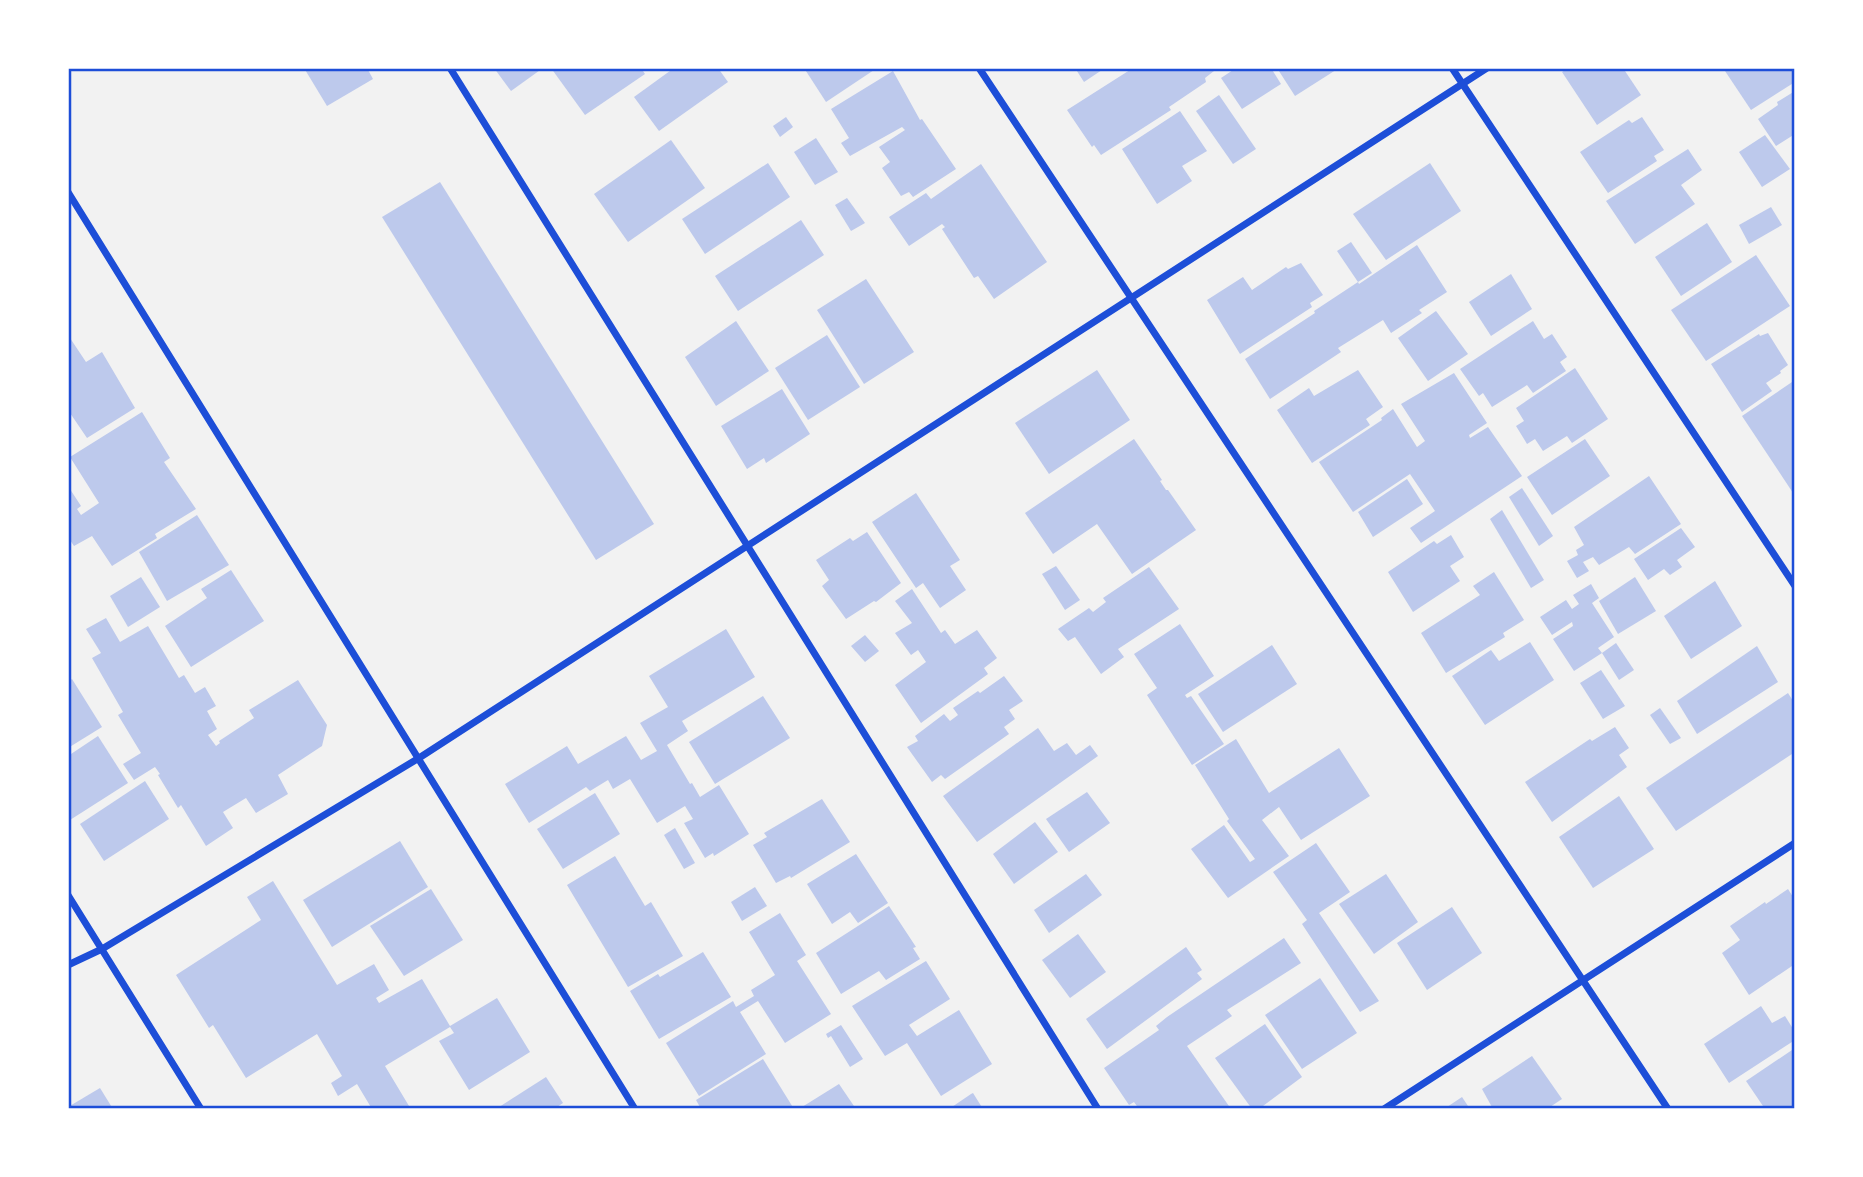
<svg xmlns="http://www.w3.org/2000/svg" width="1863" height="1177" font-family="'Nunito Sans',sans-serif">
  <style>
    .building { fill: #bdc9ec }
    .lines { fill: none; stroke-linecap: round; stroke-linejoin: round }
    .minor { stroke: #1d4ed8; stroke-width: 7 }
    .neatline { fill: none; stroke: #1d4ed8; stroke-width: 2.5 }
  </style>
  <rect width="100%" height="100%" fill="#f2f2f2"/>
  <!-- building -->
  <g class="building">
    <path d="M304 68H367L373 79 327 106Z"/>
    <path d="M494 68H543L511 91Z"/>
    <path d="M551 68H641L645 74 585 115Z"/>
    <path d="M674 68H718L728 82 659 131 634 97Z"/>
    <path d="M804 68H877L826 102Z"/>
    <path d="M1075 68H1105L1084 82Z"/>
    <path d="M1133 68H1212L1214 71 1205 78 1206 82 1169 107 1171 110 1101 155 1094 145 1092 147 1067 110Z"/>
    <path d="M1236 68H1271L1281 84 1242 109 1221 78Z"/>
    <path d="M1277 68H1339L1295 96Z"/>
    <path d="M1568 68H1623L1641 95 1597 125 1562 72Z"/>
    <path d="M1723 68H1795V82L1751 110Z"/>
    <path d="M893 71 920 120 922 119 956 169 913 197 909 192 901 196 882 168 890 162 879 147 905 130 902 127 850 156 841 143 849 138 831 109Z"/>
    <path d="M1795 91V134L1776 146 1758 119 1778 105 1777 102Z"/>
    <path d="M1219 95 1256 149 1233 164 1196 111Z"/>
    <path d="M1180 111 1207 151 1182 166 1192 181 1157 204 1122 149Z"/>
    <path d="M786 117 793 127 780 137 773 126Z"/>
    <path d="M1642 117 1664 150 1654 156 1657 161 1608 193 1580 152 1629 120 1632 123Z"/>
    <path d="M1765 135 1790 169 1762 187 1739 152Z"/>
    <path d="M816 138 838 172 815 185 794 152Z"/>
    <path d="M671 140 705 188 628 242 594 194Z"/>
    <path d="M1688 149 1702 170 1681 185 1695 204 1635 244 1606 201Z"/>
    <path d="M768 163 790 197 705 254 682 219Z"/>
    <path d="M1430 163 1461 211 1386 260 1353 214Z"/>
    <path d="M981 164 1047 262 994 299 978 276 974 278 942 229 945 227 942 224 909 246 889 217 926 193 931 199Z"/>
    <path d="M440 182 654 524 596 560 382 217Z"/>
    <path d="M847 198 865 223 851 231 835 205Z"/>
    <path d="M1771 207 1782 225 1749 244 1739 225Z"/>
    <path d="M801 220 824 255 738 311 715 276Z"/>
    <path d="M1707 223 1732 262 1681 296 1655 257Z"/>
    <path d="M1351 242 1372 273 1358 282 1337 251Z"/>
    <path d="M1417 245 1447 292 1419 310 1422 313 1391 333 1383 320 1338 348 1341 352 1270 399 1245 359 1315 313 1314 311 1358 282 1359 284Z"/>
    <path d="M1756 255 1790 306 1706 361 1671 310Z"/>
    <path d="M1301 263 1323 295 1310 303 1312 307 1240 354 1207 300 1243 277 1252 290 1286 267 1288 269Z"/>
    <path d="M1511 274 1532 309 1491 336 1469 302Z"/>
    <path d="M866 279 914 352 864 384 817 310Z"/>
    <path d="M1436 311 1468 354 1428 381 1398 338Z"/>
    <path d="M736 321 769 371 716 406 685 357Z"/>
    <path d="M1533 321 1544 339 1552 334 1567 357 1560 362 1566 371 1533 393 1527 385 1492 407 1483 393 1479 396 1460 369Z"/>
    <path d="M1768 333 1788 365 1780 371 1781 373 1766 383 1772 391 1742 412 1711 364 1759 334 1760 336Z"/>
    <path d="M68 335 86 362 102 352 135 408 87 438 68 410Z"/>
    <path d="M827 335 860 387 808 420 775 368Z"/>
    <path d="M1575 368 1608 419 1572 443 1567 436 1543 451 1535 439 1527 444 1516 426 1524 421 1516 408Z"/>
    <path d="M1097 370 1130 420 1049 474 1015 423Z"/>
    <path d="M1358 370 1383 407 1366 419 1370 425 1312 463 1277 410 1309 388 1314 396Z"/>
    <path d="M1454 373 1487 423 1469 435 1470 438 1488 427 1522 476 1421 543 1410 528 1435 511 1410 474 1353 512 1319 462 1382 420 1381 418 1393 409 1417 447 1425 441 1401 404Z"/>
    <path d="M1795 380V496L1742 416Z"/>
    <path d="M782 389 810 434 766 463 764 458 747 469 721 426Z"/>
    <path d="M142 412 170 458 164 462 196 509 155 534 157 538 112 566 92 536 74 546 68 537V486L81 506 77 509 81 515 99 503 70 457Z"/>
    <path d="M1134 439 1162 480 1160 481 1166 490H1168L1196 530 1132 574 1097 524 1053 554 1025 513Z"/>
    <path d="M1585 439 1610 476 1552 515 1527 477Z"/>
    <path d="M1649 476 1681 524 1635 554 1629 547 1599 565 1593 557 1583 562 1589 571 1577 578 1567 561 1578 555 1576 550 1584 545 1574 527Z"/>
    <path d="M1407 479 1423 504 1373 537 1358 512Z"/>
    <path d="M1522 488 1553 536 1539 546 1509 497Z"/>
    <path d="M916 493 960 560 950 566 966 590 940 608 923 583 916 588 872 522Z"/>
    <path d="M1502 510 1544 580 1531 588 1490 519Z"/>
    <path d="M197 515 229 565 167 601 139 552Z"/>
    <path d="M1681 528 1695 547 1677 560 1682 567 1670 575 1664 569 1648 580 1634 559Z"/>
    <path d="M867 532 901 583 876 602 874 601 846 619 822 586 829 580 816 560 850 538 853 541Z"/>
    <path d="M1451 535 1464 557 1450 566 1460 581 1413 612 1388 572 1434 541 1437 544Z"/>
    <path d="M1056 566 1080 600 1065 610 1042 574Z"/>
    <path d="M1149 567 1179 609 1118 649 1124 657 1101 674 1075 637 1068 641 1058 629 1089 608 1093 612 1106 602 1103 598Z"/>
    <path d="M231 570 264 621 191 667 165 626 207 598 201 589Z"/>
    <path d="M1494 572 1524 620 1503 633 1505 637 1446 673 1421 633 1480 595 1473 586Z"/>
    <path d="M141 577 160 607 128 627 110 596Z"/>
    <path d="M1635 577 1656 611 1618 634 1599 601Z"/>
    <path d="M1715 581 1742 626 1691 659 1664 616Z"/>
    <path d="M1591 584 1599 598 1592 603 1614 637 1598 648 1602 653 1574 671 1553 639 1573 626 1572 622 1552 635 1540 617 1566 600 1572 609 1579 604 1573 595Z"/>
    <path d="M912 589 941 633 945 630 955 644 977 630 997 658 984 668 988 674 921 723 895 685 926 662 918 650 911 655 895 633 912 623 895 601Z"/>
    <path d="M106 618 120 642 148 626 179 678 184 675 195 693 205 687 216 706 207 711 217 729 208 735 216 746 220 743 219 741 254 718 249 710 298 680 327 725 322 746 278 775 288 794 256 813 246 798 223 812 233 828 206 846 181 805 178 808 158 775 160 774 155 767 134 780 123 764 141 753 118 715 123 712 92 658 101 653 86 629Z"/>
    <path d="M1180 624 1214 676 1185 695 1187 698 1191 696 1224 744 1192 765 1147 695 1157 688 1134 654Z"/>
    <path d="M726 629 755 677 682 721 688 731 667 745 690 784 692 783 700 797 719 785 749 834 714 856 713 853 705 858 684 823 693 819 685 806 657 823 630 779 613 789 608 780 590 791 586 787 529 823 505 784 567 746 578 764 626 736 641 760 657 751 640 723 668 707 649 676Z"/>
    <path d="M865 635 879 651 865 662 851 646Z"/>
    <path d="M1530 642 1554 680 1485 725 1452 676 1491 650 1499 661Z"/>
    <path d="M1616 643 1634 670 1619 680 1602 653Z"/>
    <path d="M1272 645 1297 684 1223 732 1198 694Z"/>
    <path d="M1757 646 1778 682 1697 734 1677 701Z"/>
    <path d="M1601 670 1625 706 1603 719 1580 683Z"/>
    <path d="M1004 676 1023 701 1009 710 1015 719 1004 727 1009 734 945 779 941 775 932 782 907 747 918 741 915 736 944 714 950 721 958 715 953 708 978 691 980 693Z"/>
    <path d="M72 679 102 727 68 748V682Z"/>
    <path d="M1788 693 1795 704V752L1676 831 1646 788Z"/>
    <path d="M763 696 790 738 715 784 689 742Z"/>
    <path d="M1660 708 1681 738 1670 744 1650 715Z"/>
    <path d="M1615 727 1629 748 1619 755 1627 767 1552 822 1525 782 1590 739 1592 741Z"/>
    <path d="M1038 728 1054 751 1067 743 1076 755 1090 745 1098 756 977 842 943 796Z"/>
    <path d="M98 736 128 783 70 820 68 756Z"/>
    <path d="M1236 739 1269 793 1339 748 1370 796 1301 840 1279 807 1262 820 1289 856 1228 898 1191 849 1224 825 1250 862 1255 859 1227 821 1229 819 1195 765Z"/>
    <path d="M145 781 169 819 104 861 80 824Z"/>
    <path d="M1087 792 1110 823 1069 852 1046 819Z"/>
    <path d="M595 793 620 834 563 869 537 829Z"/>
    <path d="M1619 796 1654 849 1593 888 1559 837Z"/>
    <path d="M822 799 850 842 791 878 790 876 776 883 753 845 767 837 764 833Z"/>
    <path d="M1035 822 1058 852 1014 884 993 854Z"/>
    <path d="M675 828 695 863 684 869 664 835Z"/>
    <path d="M400 841 428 887 332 947 303 900Z"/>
    <path d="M1316 843 1350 892 1319 913 1379 1001 1360 1012 1302 924 1307 920 1273 872Z"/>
    <path d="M856 854 888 903 858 923 850 912 832 924 807 884Z"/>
    <path d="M615 856 645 906 651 902 683 956 628 987 567 885Z"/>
    <path d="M1086 874 1102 895 1049 933 1034 910Z"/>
    <path d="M1386 874 1418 922 1374 954 1339 904Z"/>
    <path d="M273 881 337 985 374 964 389 990 376 998 379 1003 422 979 450 1026 497 998 530 1052 469 1090 439 1041 454 1033 450 1027 385 1066 409 1106 404 1109H372L357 1084 338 1096 331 1083 342 1076 317 1034 246 1078 213 1025 209 1028 176 975 261 920 247 897Z"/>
    <path d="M755 887 767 906 742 921 731 902Z"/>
    <path d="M431 889 463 940 404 976 370 926Z"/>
    <path d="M1788 889 1795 900V964L1749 995 1722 953 1740 940 1730 926 1765 902 1766 904Z"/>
    <path d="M889 906 916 947 913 948 920 959 886 980 879 971 841 994 816 953Z"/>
    <path d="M1452 907 1482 953 1427 990 1397 943Z"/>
    <path d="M780 913 806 955 797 961 831 1014 785 1043 758 1001 740 1012 766 1054 699 1096 666 1043 733 1001 736 1007 754 996 751 990 775 975 749 932Z"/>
    <path d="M1078 934 1106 972 1070 998 1042 960Z"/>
    <path d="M1284 938 1301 963 1227 1010 1232 1016 1187 1046 1231 1109H1139L1134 1102 1129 1105 1104 1068 1159 1030 1156 1026 1167 1017Z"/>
    <path d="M1186 947 1202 970 1197 973 1202 979 1107 1049 1086 1019Z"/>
    <path d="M703 952 731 997 659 1039 630 991 658 974 660 977Z"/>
    <path d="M926 961 950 999 909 1025 917 1036 959 1010 992 1064 941 1096 907 1043 885 1056 852 1006Z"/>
    <path d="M1320 978 1357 1033 1302 1069 1265 1015Z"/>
    <path d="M1761 1006 1772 1023 1785 1016 1795 1032V1040L1729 1083 1704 1044Z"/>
    <path d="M1265 1024 1302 1077 1259 1109H1252L1215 1058Z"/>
    <path d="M841 1025 863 1059 850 1067 831 1036 828 1038 826 1034Z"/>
    <path d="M1795 1048V1109H1765L1746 1081Z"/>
    <path d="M1532 1056 1562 1099 1547 1109H1493L1482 1089Z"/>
    <path d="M763 1059 794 1109H701L696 1100Z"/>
    <path d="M546 1077 563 1103 554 1109H496Z"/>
    <path d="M839 1084 856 1109H803L802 1107Z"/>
    <path d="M100 1088 113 1109H68V1107Z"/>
    <path d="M973 1093 983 1109H949L971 1094Z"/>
    <path d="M1462 1097 1470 1109H1444Z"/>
  </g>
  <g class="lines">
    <!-- minor -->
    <g class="minor">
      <path d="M450 68 1098 1109"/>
      <path d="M979 68 1668 1109"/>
      <path d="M1452 68 1795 586"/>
      <path d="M68 192 635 1109"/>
      <path d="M68 895 201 1109"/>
      <path d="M68 965 102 949 419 758 1487 68"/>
      <path d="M1384 1109 1795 843"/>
    </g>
  </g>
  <!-- border -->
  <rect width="1863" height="1177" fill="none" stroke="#ffffff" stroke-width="140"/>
  <rect x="70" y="70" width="1723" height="1037" class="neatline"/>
</svg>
